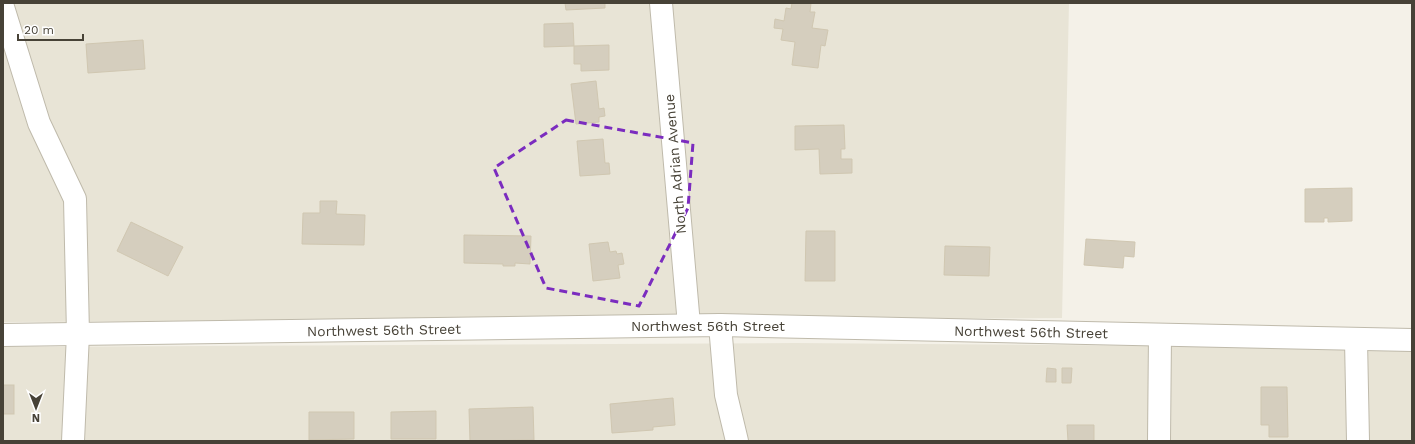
<svg xmlns="http://www.w3.org/2000/svg" width="1415" height="444" font-family="'Work Sans',sans-serif">
  <style>
    .residential { fill: #e8e4d6 }
    .building { fill: #d5cebe; stroke: #d0c7b1 }
    .lines { fill: none; stroke-linecap: round; stroke-linejoin: round }
    .minor-casing { stroke: #bfbaab; stroke-width: 24 }
    .tertiary-casing { stroke: #bfbaab; stroke-width: 24 }
    .minor { stroke: #fff; stroke-width: 22 }
    .tertiary { stroke: #fff; stroke-width: 22 }
    .marked { fill: none; stroke: #7b2cbf; stroke-width: 3; stroke-dasharray: 8 5; stroke-linejoin: round }
    .labels { text-anchor: middle; dominant-baseline: central; stroke-width: 3; stroke-linejoin: round; paint-order: stroke }
    .street-label { font-size: 14px; fill: #474237; stroke: #fff }
  </style>
  <rect width="100%" height="100%" fill="#f4f1e8"/>
  <!-- residential -->
  <g class="residential">
    <path d="M3 3H1069L1062 318 3 322Z"/>
    <path d="M795 343 1412 348V441H3V347Z"/>
  </g>
  <!-- building -->
  <g class="building">
    <path d="M565 3H605V8L566 10Z"/>
    <path d="M792 3H811L810 12H815L812 28 828 30 825 46 821 45 818 68 792 65 795 42 781 40 783 29 774 28 775 19 784 21 786 8 791 9Z"/>
    <path d="M573 23 574 46 544 47V24Z"/>
    <path d="M143 40 145 69 88 73 86 44Z"/>
    <path d="M609 45V70L581 71V64H574V46Z"/>
    <path d="M596 81 599 109 604 108 605 116 599 117V122L576 124 571 84Z"/>
    <path d="M844 125 845 149H841V159H852V173L820 174 819 149 795 150V126Z"/>
    <path d="M603 139 605 163H609L610 174 580 176 577 141Z"/>
    <path d="M1352 188V221L1328 222V218H1324V222H1305V189Z"/>
    <path d="M320 201H337L336 214 365 215 364 245 302 244 303 213H320Z"/>
    <path d="M131 222 183 247 168 276 117 251Z"/>
    <path d="M806 231H835V281H805Z"/>
    <path d="M464 235 531 236 530 264 515 263V266H503V264L464 263Z"/>
    <path d="M1086 239 1135 242 1134 257 1124 256 1123 268 1084 265Z"/>
    <path d="M608 242 610 252 616 251 617 254 622 253 624 264 618 265 620 278 593 281 589 244Z"/>
    <path d="M945 246 990 247 989 276 944 275Z"/>
    <path d="M1047 368 1056 369V382H1046Z"/>
    <path d="M1062 368H1072L1071 383H1062Z"/>
    <rect x="3" y="385" width="11" height="29"/>
    <path d="M1261 387H1287L1288 437H1269V425H1261Z"/>
    <path d="M673 398 675 425 653 427V430L612 433 610 404Z"/>
    <path d="M533 407 534 440 470 441 469 409Z"/>
    <path d="M436 411V439H391V412Z"/>
    <path d="M309 412H354V439L309 440Z"/>
    <path d="M1067 425H1094V441H1068Z"/>
  </g>
  <g class="lines">
    <defs>
      <g id="minor">
        <path d="M661 3 689 325"/>
        <path d="M3 7 39 123 75 199 78 334 73 441"/>
        <path d="M720 325 726 395 737 441"/>
        <path d="M1356 340 1358 441"/>
        <path d="M1159 441 1160 335"/>
      </g>
      <path id="tertiary" d="M3 335 720 325 1412 340"/>
    </defs>
    <!-- minor casing -->
    <use href="#minor" class="minor-casing"/>
    <!-- tertiary casing -->
    <use href="#tertiary" class="tertiary-casing"/>
    <!-- minor -->
    <use href="#minor" class="minor"/>
    <!-- tertiary -->
    <use href="#tertiary" class="tertiary"/>
  </g>
  <!-- marked area -->
  <path class="marked" d="M566 120 693 143 688 208 639 306 546 288 494 168Z"/>
  <g class="labels">
    <!-- street labels -->
    <g class="street-label">
      <text transform="translate(675 164) rotate(-95)">North Adrian Avenue</text>
      <text x="708" y="326">Northwest 56th Street</text>
      <text transform="translate(384 330) rotate(-1)">Northwest 56th Street</text>
      <text transform="translate(1031 332) rotate(1)">Northwest 56th Street</text>
    </g>
  </g>
  <!-- border -->
  <rect width="1415" height="444" fill="none" stroke="#474237" stroke-width="8"/>
  <!-- north arrow -->
  <g transform="translate(36 408) rotate(180)" stroke="#ffffff" stroke-width="3" paint-order="stroke">
  <path d="M0-3L7 15L0 10L-7 15Z" fill="#474237"/>
  <text y="-6" font-size="11" font-weight="bold" text-anchor="middle" fill="#474237">N</text>
  </g>
  <!-- scale -->
  <path d="M18 34v6h65v-6" fill="none" stroke="#474237" stroke-width="2"/>
  <text x="24" y="34" font-size="12" fill="#474237" stroke="#ffffff" stroke-width="3" paint-order="stroke">20 m</text>
</svg>
